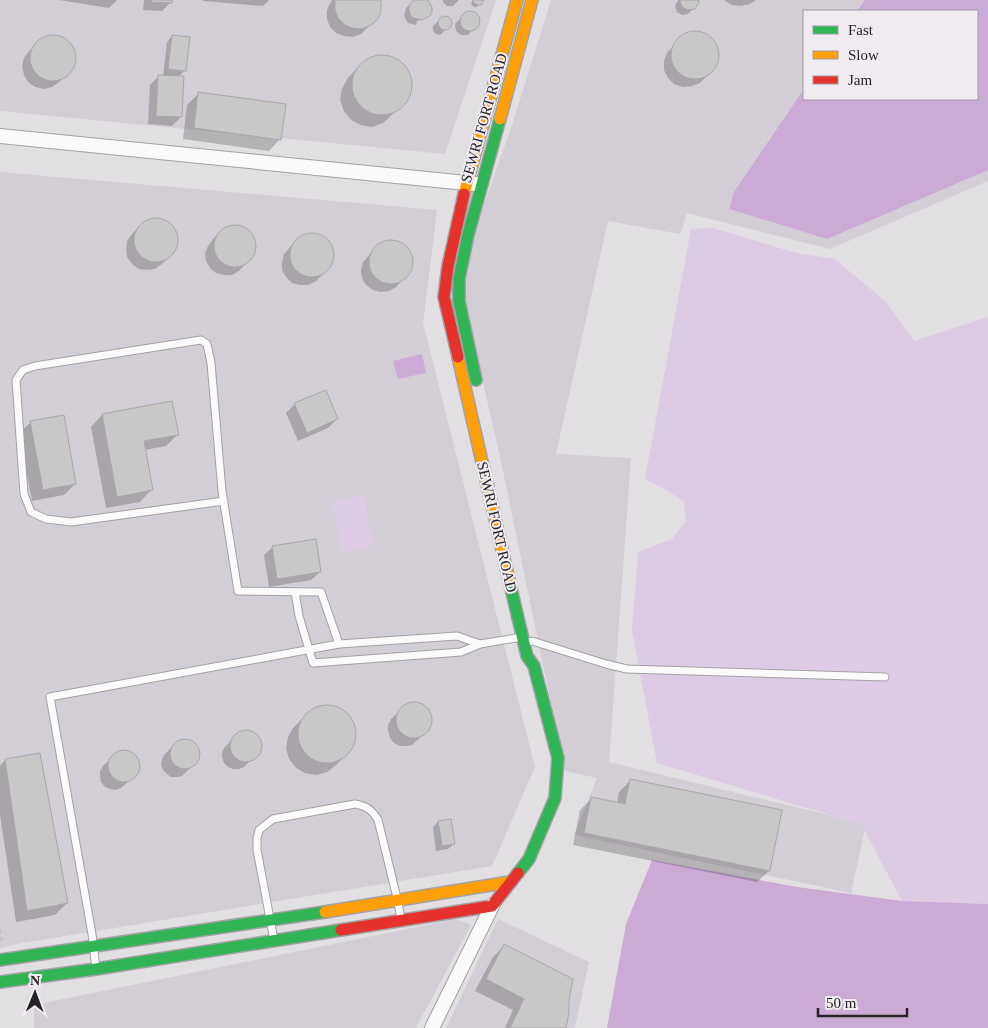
<svg xmlns="http://www.w3.org/2000/svg" width="988" height="1028" font-family="Georgia,serif">
  <style>
    .built { fill: #d3ced5; fill-rule: evenodd }
    .green { fill: #ddcbe3 }
    .water { fill: #cbaad6 }
    .shadow { fill: #0003 }
    .building { fill: #c8c8c9; stroke: #a8a8a9 }
    .lines { fill: none; stroke-linecap: round; stroke-linejoin: round }
    .lane-casing { stroke: #a2a1a3; stroke-width: 9 }
    .street-casing { stroke: #a2a1a3; stroke-width: 16 }
    .fast-casing { stroke: #a2a1a3; stroke-width: 14 }
    .slow-casing { stroke: #a2a1a3; stroke-width: 14 }
    .jam-casing { stroke: #a2a1a3; stroke-width: 14 }
    .path { stroke: #c1c0c1; stroke-width: 2; stroke-dasharray: 4 4; stroke-linecap: butt }
    .lane { stroke: #fafafb; stroke-width: 7 }
    .street { stroke: #fafafb; stroke-width: 14 }
    .fast { stroke: #30b455; stroke-width: 11 }
    .slow { stroke: #ff9f0a; stroke-width: 11 }
    .jam { stroke: #e5322d; stroke-width: 11 }
    .labels { text-anchor: middle; dominant-baseline: central; stroke-width: 4; stroke-linejoin: round; paint-order: stroke }
    .street-label { font-size: 15px; fill: #262426; stroke: #efebf0 }
  </style>
  <rect width="100%" height="100%" fill="#e1dfe2"/>
  <!-- built -->
  <g class="built">
    <path d="M0 0H496L445 154 0 111Z"/>
    <path d="M551 0H988V181L830 249 687 213 680 234 608 221 556 454 631 458 609 762 866 824 851 893 574 835 597 778 565 771 499 452 463 296V265L512 125ZM804 11H977V99H804Z"/>
    <path d="M0 172 437 210 423 323 535 767 492 866 17 944 0 948Z"/>
    <path d="M456 919 471 925 416 1028H34V1005Z"/>
    <path d="M498 919 589 962 575 1028H446Z"/>
  </g>
  <!-- green -->
  <g class="green">
    <path d="M713 228 796 253 835 259 886 302 914 341 988 317V904L902 901 861 824 657 763 632 631 638 552 672 539 686 521 684 502 668 491 645 479 691 229Z"/>
    <path d="M363 495 373 547 342 553 332 501Z"/>
  </g>
  <!-- water -->
  <g class="water">
    <path d="M865 0H988V170L827 239 729 209 734 192 804 89V99H977V11H857Z"/>
    <path d="M422 354 426 373 398 379 393 361Z"/>
    <path d="M652 860 797 887 902 901 988 904V1028H607L626 924Z"/>
  </g>
  <!-- shadow -->
  <g class="shadow">
    <path d="M59 0H117L109 8Z"/>
    <path d="M144 0H171V2L162 11 143 10Z"/>
    <path d="M203 0H269L263 6 203 1Z"/>
    <path d="M332 0H380L377 18 361 34 353 37 344 36 336 33 330 27 327 19V10Z"/>
    <path d="M415 0H426L427 16 416 22 417 24 416 25 408 23 404 16 406 8Z"/>
    <path d="M443 0H459L453 6H447L443 2Z"/>
    <path d="M473 0H482L477 7H474L472 5 471 3Z"/>
    <path d="M678 0H697L694 8 688 14 682 15 677 12 675 6Z"/>
    <path d="M724 0H756L750 4 741 6 732 5Z"/>
    <path d="M473 12 478 16 479 23 468 35H461L456 31 455 24 466 13Z"/>
    <path d="M443 17 448 18 450 21V26L440 35 436 34 433 31V26Z"/>
    <path d="M690 33H699L707 36 714 42 718 50V59L715 67 700 83 692 86 683 87 674 84 668 78 664 70V61L667 53 673 46 682 37Z"/>
    <path d="M54 36 62 38 69 43 74 50 75 58 73 66 68 73 59 82 52 87 44 89 35 87 28 82 24 75 22 66 24 58 29 51 38 42 45 37Z"/>
    <path d="M172 36 185 70 178 77 181 117 172 126 148 124 150 85 159 76H163L167 42Z"/>
    <path d="M380 56 391 57 401 63 408 72 411 83 410 94 404 104 383 123 372 127 361 125 351 120 344 111 340 100 342 89 347 79 359 66 369 59Z"/>
    <path d="M199 93 280 139 269 151 183 139 187 105Z"/>
    <path d="M156 219 164 220 171 225 176 232 178 240 176 248 171 255 162 264 155 269 147 270 139 269 132 264 127 257 126 249 127 241 132 234 141 225 148 220Z"/>
    <path d="M229 226H237L245 228 251 233 254 240 255 248 253 255 239 271 232 275H224L216 273 210 268 206 261 205 253 208 246 213 239 222 230Z"/>
    <path d="M307 234H315L323 236 329 242 333 249 334 258 331 266 316 281 308 285H300L292 283 286 277 282 270V262L284 254 290 247 299 238Z"/>
    <path d="M393 241 401 243 407 248 412 255 413 263 411 271 396 287 389 291 381 292 373 290 366 285 362 278 361 270 363 262 377 246 384 242Z"/>
    <path d="M171 402 177 435 166 446 144 450 151 490 140 502 106 508 91 427 102 415Z"/>
    <path d="M295 404 337 419 328 428 298 441 286 413Z"/>
    <path d="M31 422 75 484 64 495 32 501 19 433Z"/>
    <path d="M273 547 320 572 311 580 269 587 264 555Z"/>
    <path d="M412 704H419L425 707 429 712 431 719 430 725 427 731 412 745 406 746H400L394 743 390 738 388 731V725L391 719 401 710 406 706Z"/>
    <path d="M325 706 336 707 346 713 352 722 355 733 354 743 348 753 336 765 327 772 316 775 305 773 296 768 289 759 286 748 288 737 293 728 305 716 314 709Z"/>
    <path d="M243 732H249L254 734 258 738 260 743V749L257 754 244 767 239 769H233L228 767 224 763 222 757V752L225 747 238 733Z"/>
    <path d="M183 740 188 741 193 743 197 747 198 752V758L195 763 182 776 177 777H171L167 774 163 770 161 765 162 760 164 755 173 746 178 742Z"/>
    <path d="M122 752H128L133 755 137 760 138 765V771L135 776 121 788 115 790 110 789 105 787 101 782 100 777V771L103 766 112 757 117 753Z"/>
    <path d="M5 760 67 903 55 915 16 922 0 815V766Z"/>
    <path d="M631 780 781 811 769 871 757 882 573 845 580 810 592 798 617 803 619 792Z"/>
    <path d="M438 822 454 844 448 849 436 851 433 827Z"/>
    <path d="M504 946 565 1028H505L513 1010 475 991 493 957Z"/>
  </g>
  <!-- building -->
  <g class="building">
    <path d="M151 0H172V3L151 2Z"/>
    <path d="M335 0H381V11L378 19 371 25 362 29 353 28 345 25 338 18 335 10Z"/>
    <path d="M413 0H428L432 7V12L430 16 422 20 413 18 410 14 409 10V6Z"/>
    <path d="M473 0H484L483 1 481 5H477L474 3Z"/>
    <path d="M680 0H699V2L695 9 688 10 682 7Z"/>
    <circle cx="470" cy="21" r="10"/>
    <circle cx="445" cy="23" r="7"/>
    <circle cx="695" cy="55" r="24"/>
    <path d="M172 35 190 37 186 71 168 69Z"/>
    <circle cx="53" cy="58" r="23"/>
    <circle cx="382" cy="85" r="30"/>
    <path d="M158 75 184 76 182 117 156 116Z"/>
    <path d="M198 92 286 104 281 140 194 128Z"/>
    <circle cx="156" cy="240" r="22"/>
    <circle cx="235" cy="246" r="21"/>
    <circle cx="312" cy="255" r="22"/>
    <circle cx="391" cy="262" r="22"/>
    <path d="M326 390 338 419 307 433 294 403Z"/>
    <path d="M172 401 179 435 144 441 153 490 117 497 102 414Z"/>
    <path d="M64 415 76 484 43 490 30 421Z"/>
    <path d="M316 539 321 572 277 579 272 546Z"/>
    <circle cx="414" cy="720" r="18"/>
    <circle cx="327" cy="734" r="29"/>
    <circle cx="246" cy="746" r="16"/>
    <circle cx="185" cy="754" r="15"/>
    <circle cx="124" cy="766" r="16"/>
    <path d="M40 753 68 903 27 911 5 759Z"/>
    <path d="M630 779 782 810 770 871 584 833 591 797 625 804Z"/>
    <path d="M451 819 455 844 442 846 438 821Z"/>
    <path d="M504 944 573 979 569 1000V1013L566 1028H510L524 999 486 979Z"/>
  </g>
  <g class="lines">
    <defs>
      <g id="lane">
        <path d="M224 501 71 522 46 519 31 512 24 494 16 380 23 370 35 366 201 340 207 344 211 363 222 491 238 591 321 592 339 644 457 636 480 644"/>
        <path d="M295 592 299 616 313 663 461 652 480 644 522 637"/>
        <path d="M525 643 532 641 606 664 627 669 885 677"/>
        <path d="M274 940 257 850V838L259 830 273 819 355 804C367 806 372 810 378 820L398 902 401 920"/>
        <path d="M96 969 92 934 50 697 339 644"/>
      </g>
      <g id="street">
        <path d="M0 136 476 184"/>
        <path d="M432 1028 492 906"/>
      </g>
      <g id="fast">
        <path d="M476 380 459 301V279L468 235 500 119"/>
        <path d="M509 580 527 656 534 666 558 758 555 798 529 859 518 873"/>
        <path d="M0 960 325 912"/>
        <path d="M0 982 96 969 341 930"/>
      </g>
      <g id="slow">
        <path d="M500 119 532 0"/>
        <path d="M464 194 517 0"/>
        <path d="M458 357 509 580"/>
        <path d="M325 912 510 882"/>
      </g>
      <g id="jam">
        <path d="M458 357 444 297 448 266 464 194"/>
        <path d="M341 930 492 906 518 873"/>
      </g>
    </defs>
    <!-- lane casing -->
    <use href="#lane" class="lane-casing"/>
    <!-- street casing -->
    <use href="#street" class="street-casing"/>
    <!-- fast casing -->
    <use href="#fast" class="fast-casing"/>
    <!-- slow casing -->
    <use href="#slow" class="slow-casing"/>
    <!-- jam casing -->
    <use href="#jam" class="jam-casing"/>
    <!-- path -->
    <path class="path" d="M0 929 2 944"/>
    <!-- lane -->
    <use href="#lane" class="lane"/>
    <!-- street -->
    <use href="#street" class="street"/>
    <!-- fast -->
    <use href="#fast" class="fast"/>
    <!-- slow -->
    <use href="#slow" class="slow"/>
    <!-- jam -->
    <use href="#jam" class="jam"/>
  </g>
  <g class="labels">
    <!-- street labels -->
    <g class="street-label">
      <text transform="translate(484 118) rotate(-74)">SEWRI FORT ROAD</text>
      <text transform="translate(497 527) rotate(77)">SEWRI FORT ROAD</text>
    </g>
  </g>
  <!-- legend -->
  <rect x="803" y="10" width="175" height="90" fill="#efebf0" stroke="#9f9b9f"/>
  <rect x="813" y="26" width="25" height="8" fill="#30b455" stroke="#9f9b9f"/>
  <text x="848" y="35" font-size="15" fill="#262426">Fast</text>
  <rect x="813" y="51" width="25" height="8" fill="#ff9f0a" stroke="#9f9b9f"/>
  <text x="848" y="60" font-size="15" fill="#262426">Slow</text>
  <rect x="813" y="76" width="25" height="8" fill="#e5322d" stroke="#9f9b9f"/>
  <text x="848" y="85" font-size="15" fill="#262426">Jam</text>
  <!-- north arrow -->
  <g transform="translate(35 993) rotate(1)" stroke="#efebf0" stroke-width="4" paint-order="stroke">
  <path d="M0-4L9 19L0 12L-9 19Z" fill="#262426"/>
  <text y="-8" font-size="14" font-weight="bold" text-anchor="middle" fill="#262426">N</text>
  </g>
  <!-- scale -->
  <path d="M818 1008v8h89v-8" fill="none" stroke="#262426" stroke-width="2.5"/>
  <text x="826" y="1008" font-size="15" fill="#262426" stroke="#efebf0" stroke-width="4" paint-order="stroke">50 m</text>
</svg>
